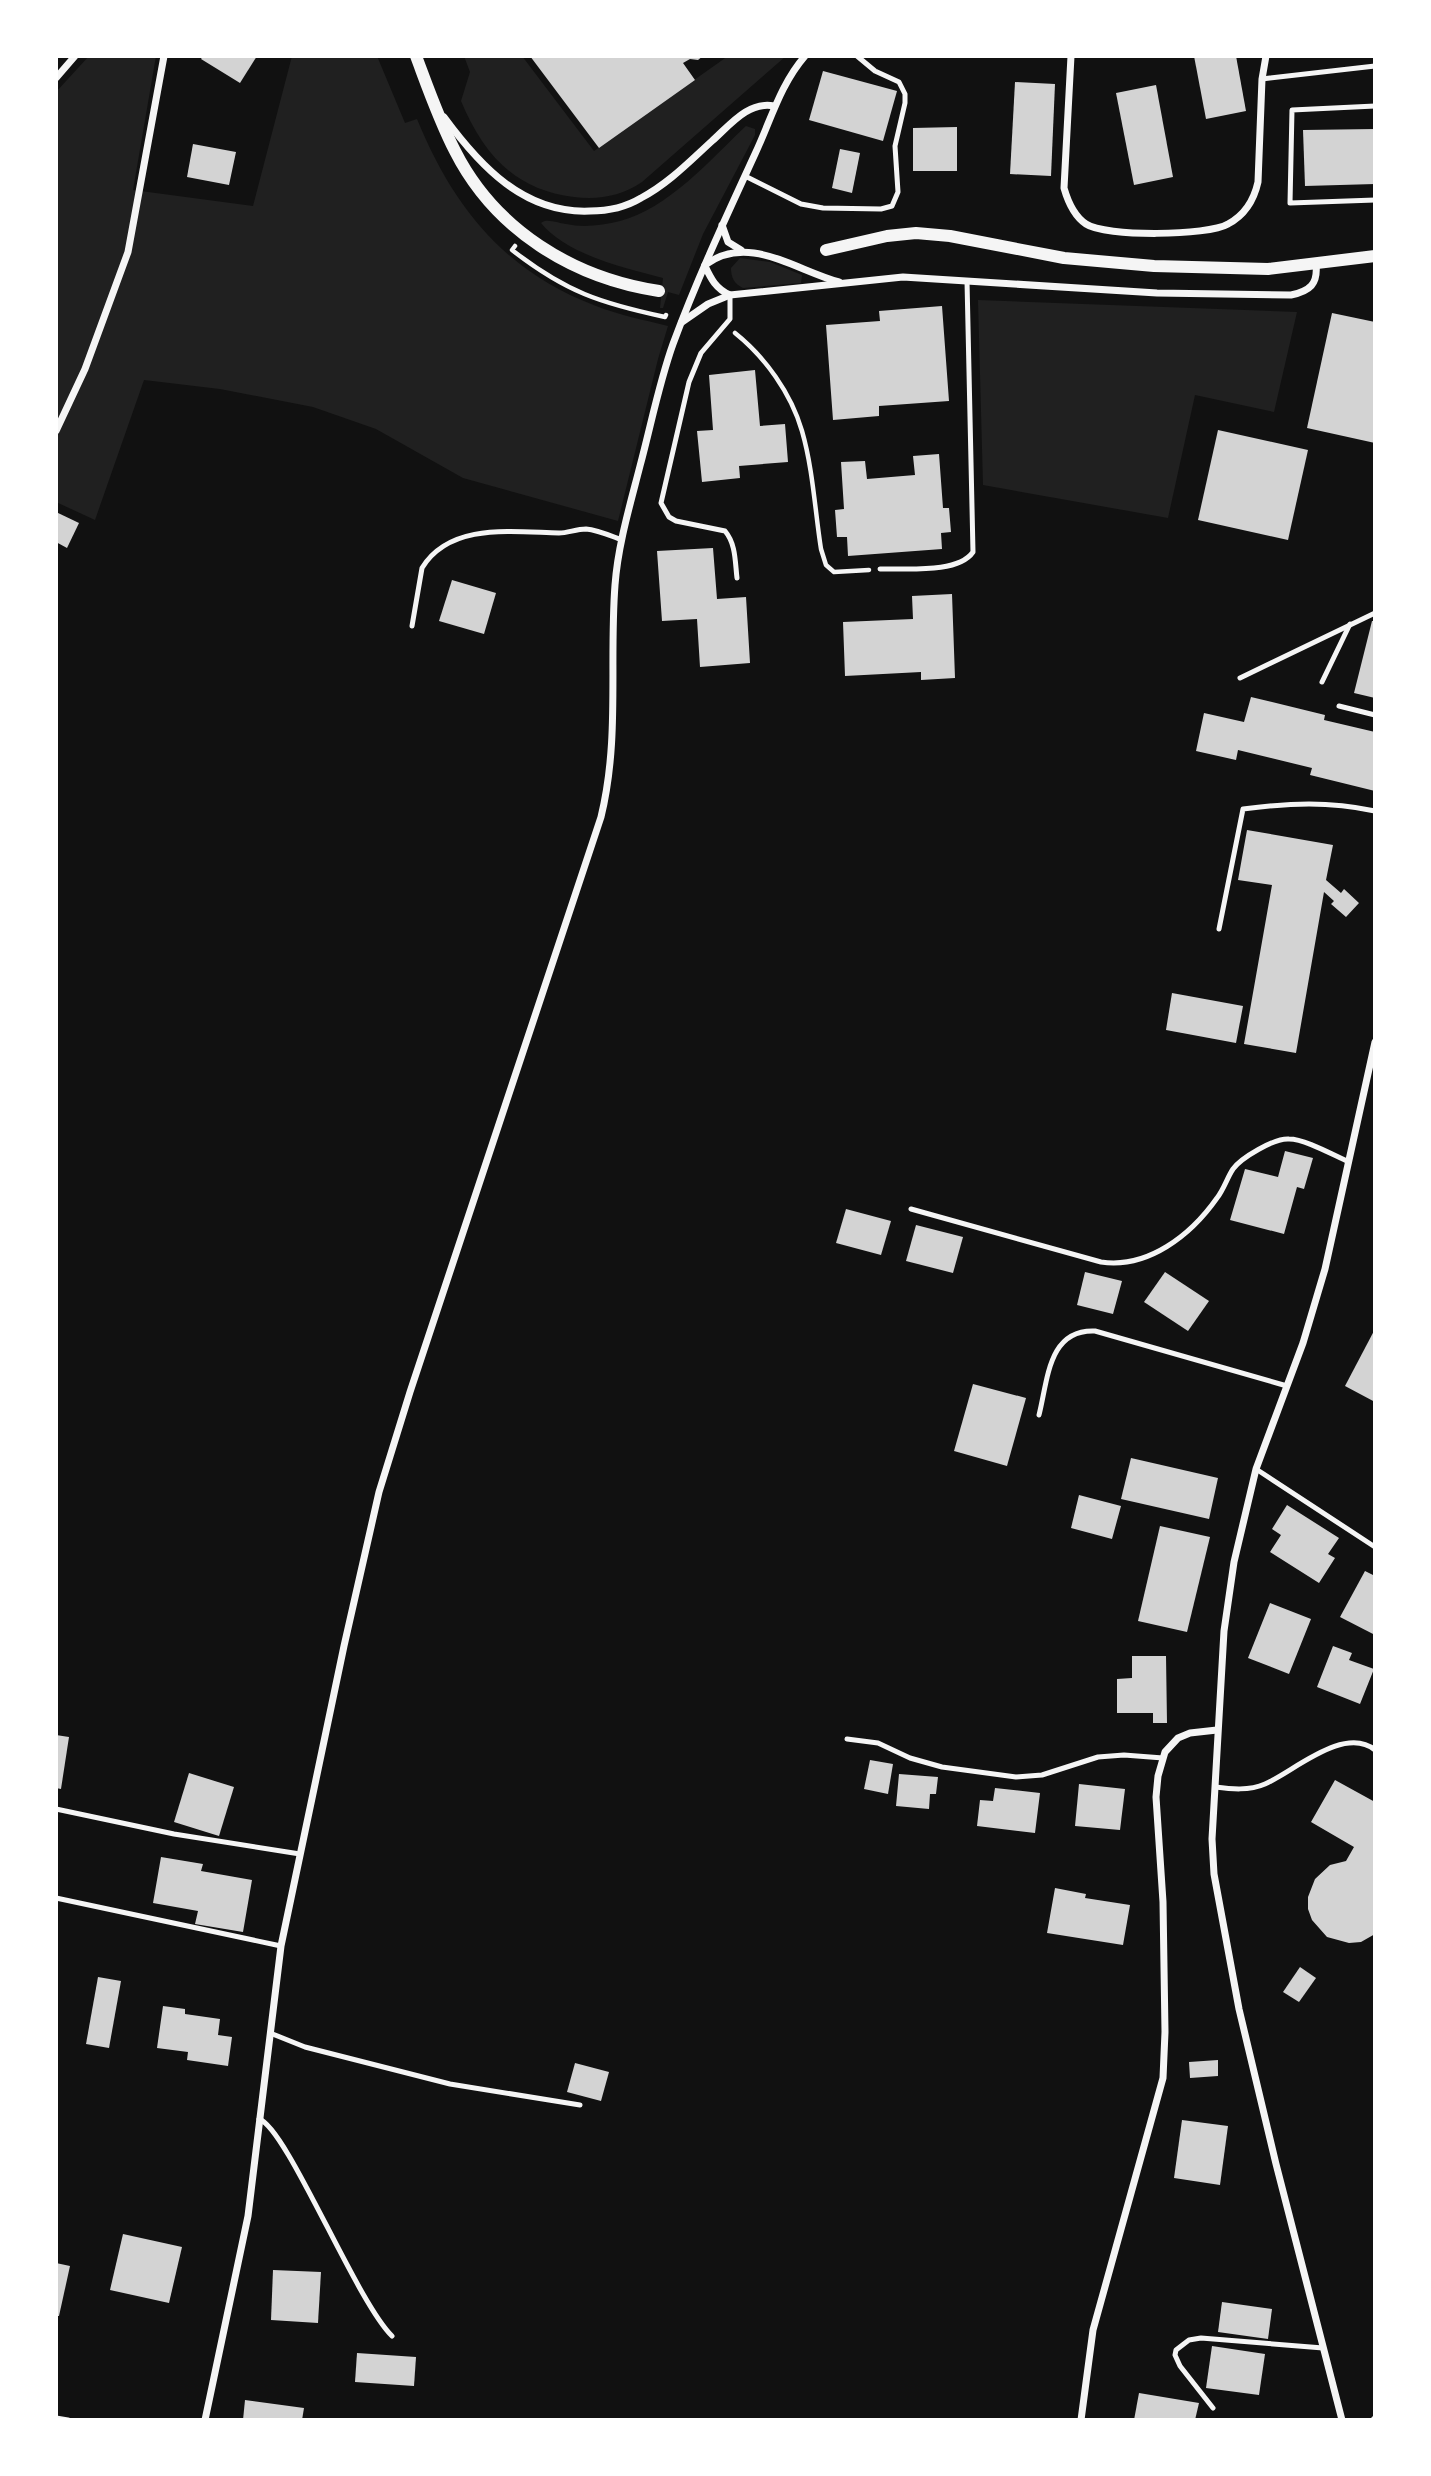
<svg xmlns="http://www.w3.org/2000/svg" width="1431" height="2476" font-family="'Asap Condensed',sans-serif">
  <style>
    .green { fill: #202020 }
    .building { fill: #d3d3d3 }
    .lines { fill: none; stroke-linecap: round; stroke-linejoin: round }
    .path { stroke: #f5f5f5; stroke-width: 4.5 }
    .service { stroke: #f5f5f5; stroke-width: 5 }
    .minor { stroke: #f5f5f5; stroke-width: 7 }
    .tertiary { stroke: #f5f5f5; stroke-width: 12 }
  </style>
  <rect width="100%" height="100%" fill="#111"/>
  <!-- green -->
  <g class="green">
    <path d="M89 56H156L133 190 253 206 292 56H377L405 123 417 119C453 207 505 272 596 306 619 315 644 320 668 326L658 359 618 521 463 478 376 429 313 407 220 389 144 380 95 520 56 502V92Z"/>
    <path d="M464 56H522L594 151 728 56H786L642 182C621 196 599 200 574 197 515 190 483 154 461 101L470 72Z"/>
    <path d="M746 126 755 129V135L703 234 679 295 668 292 663 308H660L663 278C625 268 567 255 541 223 547 218 557 223 566 224 584 228 603 225 620 221 668 209 711 159 746 126Z"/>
    <path d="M740 258 770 262 802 275 801 283 743 288C734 284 731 277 731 268Z"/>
    <path d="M978 300 1297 312 1274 412 1195 395 1168 518 983 485Z"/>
  </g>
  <!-- building -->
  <g class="building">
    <path d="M203 56H257L240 83 201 59Z"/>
    <path d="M530 56H703L698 60 690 59 683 63 695 80 599 148Z"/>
    <path d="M1194 56H1236L1246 111 1206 119Z"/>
    <path d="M823 71 897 91 883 141 809 120Z"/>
    <path d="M1015 82 1055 84 1051 176 1010 174Z"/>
    <path d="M1156 85 1173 177 1134 185 1116 93Z"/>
    <path d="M957 127V171H913V128Z"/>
    <path d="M1375 129V184L1305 186 1303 130Z"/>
    <path d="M193 144 236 152 229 185 187 177Z"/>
    <path d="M840 149 860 153 852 193 832 188Z"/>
    <path d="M942 306 949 401 879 406V416L833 420 826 325 880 321 879 311Z"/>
    <path d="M1332 313 1375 322V443L1307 428Z"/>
    <path d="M755 370 760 426 785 424 788 462 739 466 740 478 702 482 697 431 713 430 709 375Z"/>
    <path d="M1218 430 1308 450 1288 540 1198 520Z"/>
    <path d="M939 454 943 508H949L951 532 941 533 942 549 848 556 847 537H837L835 510 844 509 841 462 865 461 867 479 915 475 913 456Z"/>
    <path d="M56 512 79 523 67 548 56 542Z"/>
    <path d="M713 548 717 599 746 597 750 663 700 667 697 619 662 621 657 551Z"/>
    <path d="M452 580 496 593 484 634 439 621Z"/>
    <path d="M952 594 955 678 921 680V672L845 676 843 622 913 619 912 596Z"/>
    <path d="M1372 621H1375V698L1354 693Z"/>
    <path d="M1251 697 1325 715 1324 720 1375 732V791L1310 775 1312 768 1238 750 1236 760 1196 751 1204 713 1244 722Z"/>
    <path d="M1247 830 1333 845 1326 880 1341 893 1344 889 1359 903 1346 917 1331 904 1334 901 1324 892 1296 1053 1244 1044 1272 885 1238 880Z"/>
    <path d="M1172 993 1243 1006 1236 1043 1166 1030Z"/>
    <path d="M1285 1151 1313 1158 1304 1189 1297 1187 1284 1234 1230 1220 1245 1169 1278 1177Z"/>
    <path d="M846 1209 891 1221 881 1255 836 1243Z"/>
    <path d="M916 1225 963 1237 953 1273 906 1261Z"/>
    <path d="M1085 1272 1122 1281 1113 1314 1077 1305Z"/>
    <path d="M1165 1272 1209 1301 1188 1331 1144 1302Z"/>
    <path d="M1375 1329V1402L1345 1386Z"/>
    <path d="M973 1384 1026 1398 1007 1466 954 1451Z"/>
    <path d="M1131 1458 1218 1478 1209 1519 1121 1499Z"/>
    <path d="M1079 1495 1121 1506 1112 1539 1071 1528Z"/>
    <path d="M1287 1505 1339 1538 1328 1554 1335 1558 1319 1583 1270 1552 1281 1535 1272 1529Z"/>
    <path d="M1160 1526 1210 1537 1187 1632 1138 1621Z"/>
    <path d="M1365 1571 1375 1576V1635L1340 1617Z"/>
    <path d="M1270 1603 1311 1619 1289 1674 1248 1658Z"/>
    <path d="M1333 1646 1352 1653 1349 1660 1374 1669 1360 1704 1317 1687Z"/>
    <path d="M1132 1656H1166L1167 1723H1153V1713H1117V1679L1132 1678Z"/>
    <path d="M56 1735 69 1737 61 1789 56 1788Z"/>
    <path d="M870 1760 893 1764 888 1794 864 1789Z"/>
    <path d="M189 1773 234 1787 219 1836 174 1822Z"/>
    <path d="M899 1774 938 1777 936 1794H930L929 1809 896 1806Z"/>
    <path d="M1335 1780 1375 1802V1934L1361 1942 1349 1943 1327 1937 1312 1920 1308 1909V1897L1315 1879 1330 1865 1346 1861 1354 1847 1311 1822Z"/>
    <path d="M1079 1784 1125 1789 1120 1830 1075 1826Z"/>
    <path d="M995 1788 1040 1793 1035 1833 977 1826 980 1800 993 1801Z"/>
    <path d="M161 1857 203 1864 201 1871 252 1880 243 1932 195 1924 198 1911 153 1903Z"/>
    <path d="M1055 1888 1086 1894 1085 1898 1130 1905 1123 1945 1047 1933Z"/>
    <path d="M1300 1967 1316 1978 1299 2002 1283 1992Z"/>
    <path d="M98 1977 121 1981 109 2048 86 2044Z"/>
    <path d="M163 2006 185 2009V2014L220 2019 218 2035 232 2037 228 2066 187 2060 188 2052 157 2048Z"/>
    <path d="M1218 2060V2076L1190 2078 1189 2062Z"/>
    <path d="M575 2063 609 2072 601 2101 567 2092Z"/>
    <path d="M1182 2120 1228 2126 1220 2185 1174 2178Z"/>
    <path d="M123 2234 182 2247 169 2303 110 2290Z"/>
    <path d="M56 2263 70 2266 59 2316H56Z"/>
    <path d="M273 2270 321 2272 318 2323 271 2320Z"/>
    <path d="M1222 2302 1272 2309 1268 2339 1218 2332Z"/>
    <path d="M1212 2346 1265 2354 1259 2395 1206 2388Z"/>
    <path d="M357 2353 416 2357 414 2386 355 2382Z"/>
    <path d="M1139 2393 1199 2403 1195 2420H1134Z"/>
    <path d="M245 2400 304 2408 302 2420H243Z"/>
  </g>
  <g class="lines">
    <!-- path -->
    <g class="path">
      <path d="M515 246 512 250C566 292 600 303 665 317L666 315"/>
      <path d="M735 333C765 357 791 393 802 431 813 469 815 511 821 549L826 565 834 572 869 570"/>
    </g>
    <!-- service -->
    <g class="service">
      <path d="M1262 79 1375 66"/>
      <path d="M1375 106 1292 110 1290 203 1375 200"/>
      <path d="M745 176 801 204 823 208 881 209 892 206 898 192 895 146 905 103V94L899 82 875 71 857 56"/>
      <path d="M730 295V319L701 353 689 382 661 503 669 517 676 521 725 531C736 544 735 562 737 578"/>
      <path d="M880 569C905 568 958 574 973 552L967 281"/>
      <path d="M412 626 422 568C450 522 514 532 559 533 568 533 576 529 586 529 598 530 611 536 622 540"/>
      <path d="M1240 678 1375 613"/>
      <path d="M1322 682 1350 624"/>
      <path d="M1339 706 1375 715"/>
      <path d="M1219 929 1243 809C1290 803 1328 801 1375 811"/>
      <path d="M911 1209 1101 1262C1148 1269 1191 1235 1217 1198 1224 1189 1227 1178 1233 1169 1241 1158 1274 1138 1289 1139 1305 1139 1333 1155 1349 1162"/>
      <path d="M1039 1415C1048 1380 1048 1329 1095 1331L1287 1386"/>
      <path d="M1256 1469 1375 1547"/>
      <path d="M847 1739 878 1743 910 1758 942 1767 1016 1777 1042 1775 1098 1757 1124 1755 1163 1758"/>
      <path d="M1215 1787C1231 1789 1249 1791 1265 1784 1293 1772 1344 1725 1375 1750"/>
      <path d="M56 1809 174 1834 300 1854"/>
      <path d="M56 1898 281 1946"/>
      <path d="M270 2033 305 2047 450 2084 580 2105"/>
      <path d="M259 2119C287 2128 356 2301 392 2336"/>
      <path d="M1213 2408 1180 2366 1175 2355 1176 2350 1189 2340 1201 2338 1323 2348"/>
      <path d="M56 2418 68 2420"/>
    </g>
    <!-- minor -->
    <g class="minor">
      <path d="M1071 56 1064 188C1068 202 1074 216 1086 224 1105 237 1208 236 1228 224 1245 215 1254 200 1258 182L1262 79 1266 56"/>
      <path d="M56 78 75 56"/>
      <path d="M444 117C480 166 524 214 590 211 608 211 626 207 641 198 668 184 690 161 712 141 730 125 748 101 774 106"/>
      <path d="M722 225 728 242 741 250"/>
      <path d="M705 265C748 233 795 270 839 282"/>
      <path d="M705 266C711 279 716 289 730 295"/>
      <path d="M682 322 708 304 730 295 903 277 1157 293 1291 295C1310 291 1318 284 1316 265"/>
      <path d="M56 431 85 369 128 252 164 56"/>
      <path d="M205 2420 248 2216 281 1946 344 1646 379 1492 410 1392 601 817C620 739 609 664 615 585 618 545 630 505 640 466 651 425 659 383 673 344 697 279 726 217 755 154 771 120 780 85 805 56"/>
      <path d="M1081 2420 1093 2330 1163 2078 1165 2032 1163 1902 1156 1797 1158 1776 1165 1752 1178 1738 1190 1733 1217 1730"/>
      <path d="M1342 2420 1276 2164 1239 2009 1214 1874 1212 1839 1224 1631 1234 1562 1256 1469 1303 1343 1325 1269 1375 1042"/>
      <path d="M1374 2420 1375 2419"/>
    </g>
    <!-- tertiary -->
    <g class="tertiary">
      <path d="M416 56C428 88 439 120 455 151 495 230 573 278 659 291"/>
      <path d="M826 250 887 236 916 233 950 236 1064 258 1154 266 1268 269 1375 256"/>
    </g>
  </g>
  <!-- border -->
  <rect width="1431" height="2476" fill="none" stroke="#ffffff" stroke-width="116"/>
</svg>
